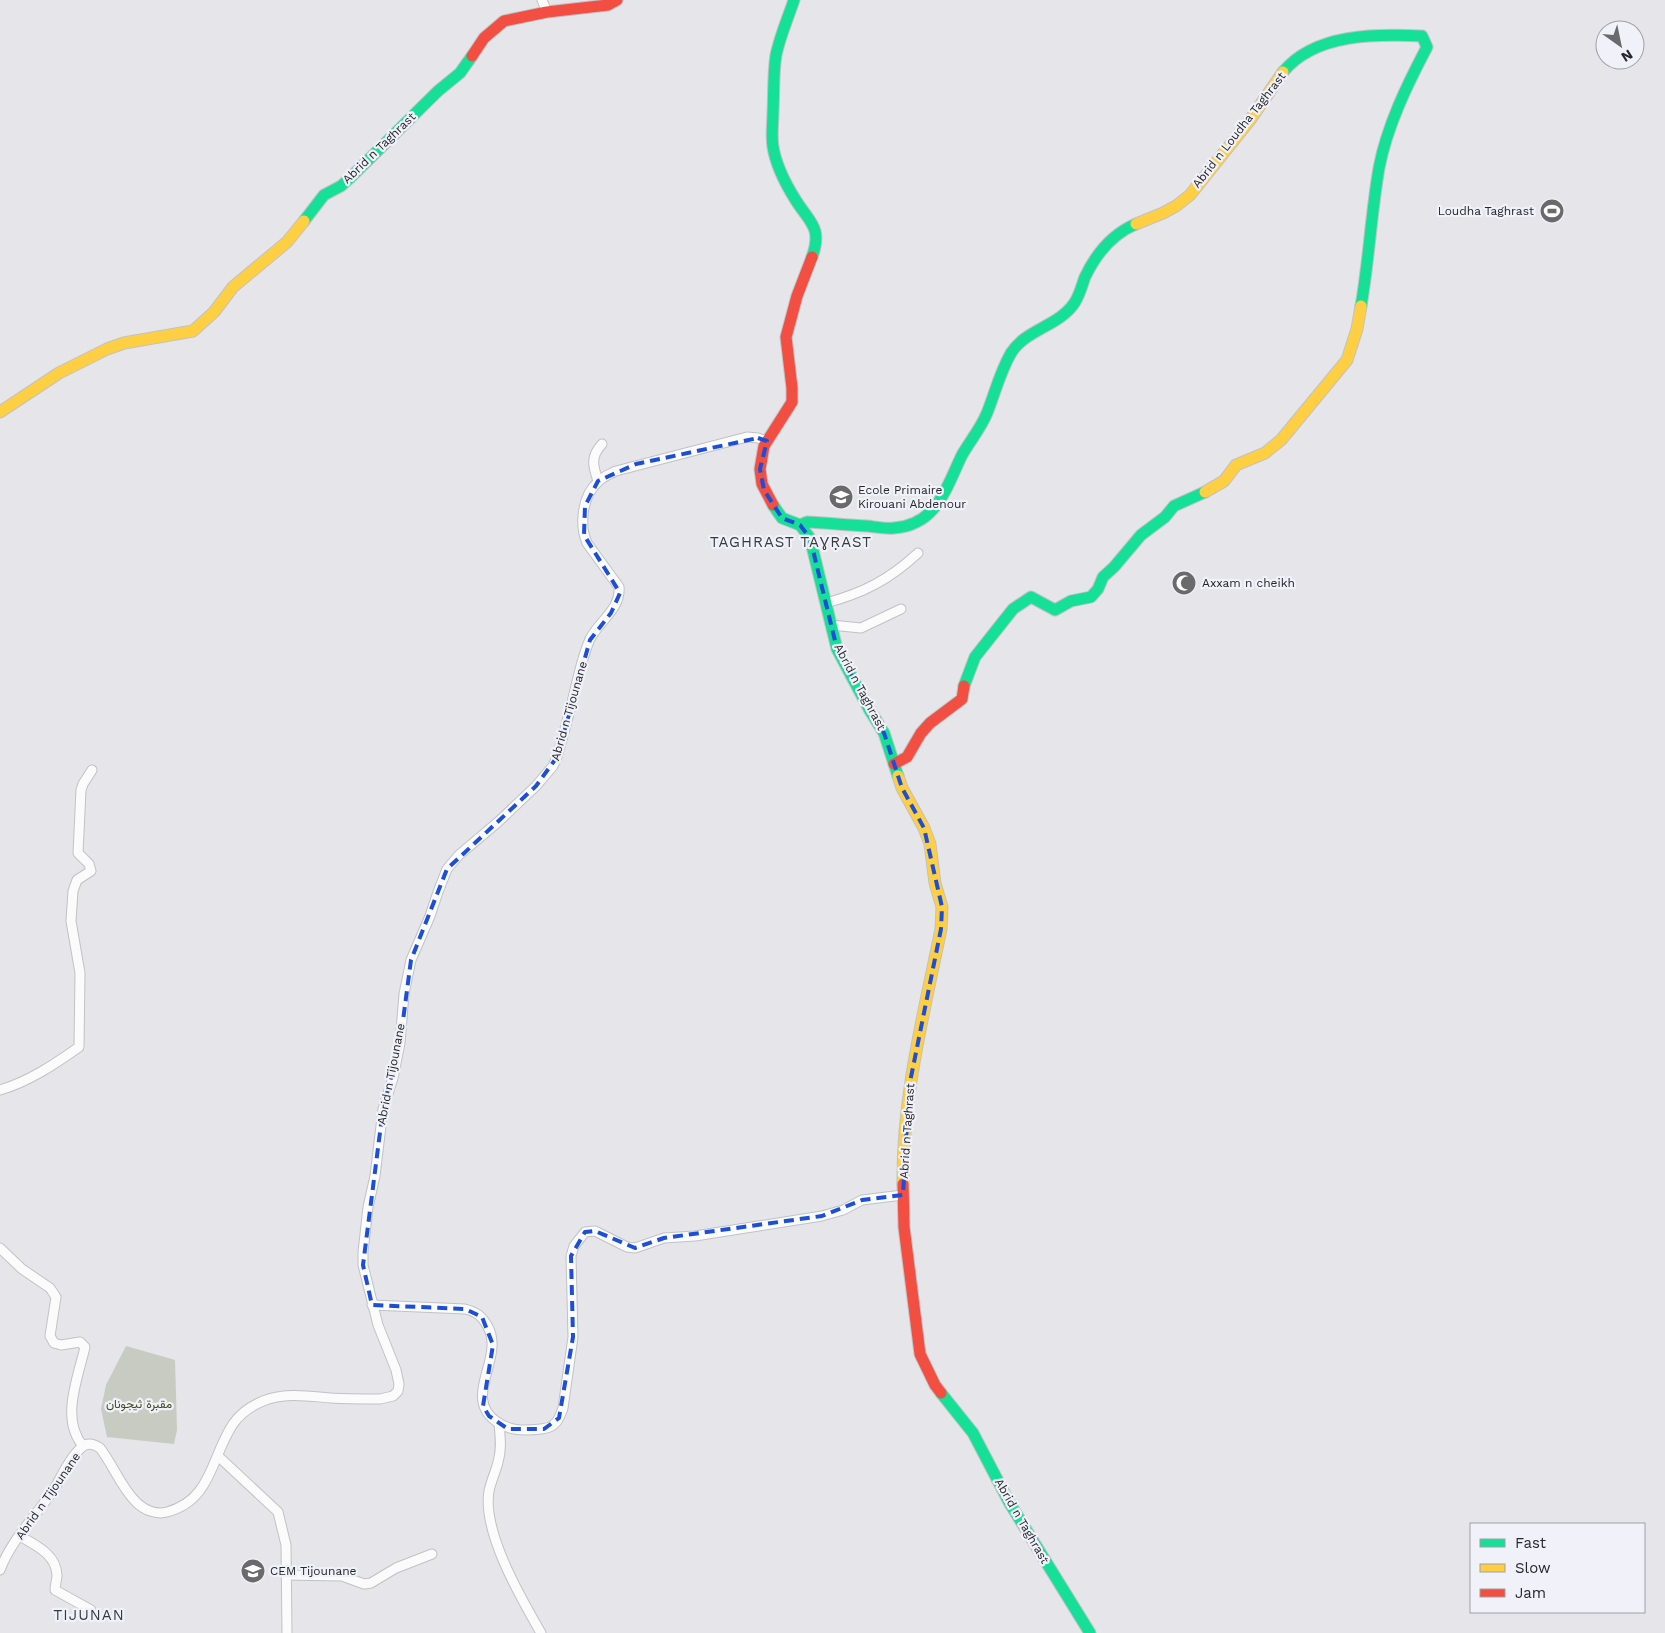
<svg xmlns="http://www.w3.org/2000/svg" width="1665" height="1633" font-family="'Work Sans',Vazirmatn,sans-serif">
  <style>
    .green { fill: #c8cbc2 }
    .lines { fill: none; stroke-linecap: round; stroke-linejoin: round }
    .street-casing { stroke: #c1c2c5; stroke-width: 11 }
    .fast-casing { stroke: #c1c2c5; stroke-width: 13 }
    .slow-casing { stroke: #c1c2c5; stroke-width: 13 }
    .jam-casing { stroke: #c1c2c5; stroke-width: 13 }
    .street { stroke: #fbfbfc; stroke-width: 9 }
    .fast { stroke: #16e098; stroke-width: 11 }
    .slow { stroke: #ffcf43; stroke-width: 11 }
    .jam { stroke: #f24e42; stroke-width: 11 }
    .marked { fill: none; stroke: #1d4ed8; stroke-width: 4; stroke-dasharray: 10 6; stroke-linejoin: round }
    .labels { text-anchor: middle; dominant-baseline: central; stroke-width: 4.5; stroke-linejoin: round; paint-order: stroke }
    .street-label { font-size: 12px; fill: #27272a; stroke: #f0f1f9 }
    .poi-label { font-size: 12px; fill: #27272a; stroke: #f0f1f9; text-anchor: start }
    .park-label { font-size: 12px; fill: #404a17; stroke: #f0f1f9 }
    .quarter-label { font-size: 15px; letter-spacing: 1px; fill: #393a41; stroke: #f0f1f9 }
  </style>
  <rect width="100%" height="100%" fill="#e5e5ea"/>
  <!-- green -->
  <path class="green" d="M126 1346 175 1360 177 1430 174 1444 107 1437 101 1409 106 1385Z"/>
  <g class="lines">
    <defs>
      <g id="street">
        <path d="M542 0 547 12"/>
        <path d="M598 481C593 466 590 457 602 444"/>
        <path d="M826 603C863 593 889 580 918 553"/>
        <path d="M831 625 861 628 901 609"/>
        <path d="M0 1090C28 1082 55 1064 79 1047L80 973 71 921 73 891 77 880 91 871 89 864 78 853 81 790 83 784 92 770"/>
        <path d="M0 1248 22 1269 50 1288 56 1297 50 1336 54 1343 61 1345 80 1342 85 1347C78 1378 60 1419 83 1446"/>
        <path d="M372 1305 465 1309C477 1312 482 1316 488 1327 505 1359 461 1397 497 1422 510 1431 524 1431 541 1429 555 1428 559 1420 563 1408L573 1337 571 1256 574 1246 585 1232 595 1231 627 1247 635 1248 664 1238 695 1236 822 1216 843 1210 862 1200 903 1195"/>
        <path d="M499 1423C500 1436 502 1449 498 1462 496 1471 491 1481 489 1491 482 1532 521 1598 541 1633"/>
        <path d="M218 1456 278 1512 286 1545 287 1633"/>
        <path d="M20 1536C35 1545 56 1554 57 1575 57 1580 55 1585 55 1590L91 1610"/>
        <path d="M0 1570C11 1540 36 1516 54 1489 62 1476 70 1457 82 1447 88 1442 94 1444 100 1448 113 1465 121 1487 136 1502 144 1510 156 1515 167 1512 212 1500 211 1457 233 1424 240 1414 251 1406 263 1401 284 1392 308 1396 331 1398 347 1399 364 1399 380 1399L393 1396 398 1391 399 1384 396 1370 378 1325 363 1265V1252L368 1207 375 1176 383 1109 393 1078 400 1043 404 994 411 960 430 916 438 892 447 869 459 855 498 822 536 786 553 766 557 757C563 737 568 718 573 698 578 678 582 657 590 639 599 621 621 609 619 587L587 543C579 524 582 495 599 481 604 476 610 474 616 471L747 437 758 438 767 441"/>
        <path d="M286 1575 342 1576 364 1584 371 1583 396 1568 432 1554"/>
      </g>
      <g id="fast">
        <path d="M794 0C788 18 780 36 776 55 773 73 774 94 773 112 773 123 771 136 773 147 776 165 785 183 795 199 809 222 823 227 812 257"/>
        <path d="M1283 72C1315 33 1376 34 1422 36L1427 47C1407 85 1387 126 1379 168 1371 214 1369 260 1361 306"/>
        <path d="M304 221 324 195 341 186 350 178 438 91 460 73 472 56"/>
        <path d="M773 505 782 518 800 525 810 538 837 649 869 709 884 733 898 776"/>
        <path d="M800 525 807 522C827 523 847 525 867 526 876 527 885 529 894 528 937 525 946 488 962 455 970 441 981 428 987 413 995 393 1000 372 1011 353 1026 329 1060 326 1075 302 1080 294 1082 285 1085 277 1096 254 1112 234 1136 224"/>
        <path d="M964 686 975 657 1013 609 1031 597 1055 610 1071 601 1091 597 1098 589 1103 577 1114 567 1141 535 1165 517 1174 506 1205 492"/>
        <path d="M941 1393 973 1433 1009 1502 1090 1633"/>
      </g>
      <g id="slow">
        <path d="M1136 224 1163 213 1176 206 1190 195 1250 120 1283 72"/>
        <path d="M0 412 59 373 107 349 124 343 193 331 214 312 233 287 287 242 304 221"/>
        <path d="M1205 492 1224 481 1236 465 1265 453 1281 440 1347 360 1357 329 1361 306"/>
        <path d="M898 776 902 788 924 828 930 844 935 883 942 907 941 929C924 1013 902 1097 903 1184"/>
      </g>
      <g id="jam">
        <path d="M472 56 484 38 504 21 547 12 608 5 617 0"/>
        <path d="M773 505 762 484 760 469 764 446 792 402V388L786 337 797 296 812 257"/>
        <path d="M894 764 907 757 921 733 930 723 962 699 964 686"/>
        <path d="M903 1184 904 1227 920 1354 935 1385 941 1393"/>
      </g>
    </defs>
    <!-- street casing -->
    <use href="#street" class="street-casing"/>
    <!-- fast casing -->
    <use href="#fast" class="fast-casing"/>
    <!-- slow casing -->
    <use href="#slow" class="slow-casing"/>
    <!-- jam casing -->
    <use href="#jam" class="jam-casing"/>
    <!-- street -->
    <use href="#street" class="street"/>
    <!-- fast -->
    <use href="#fast" class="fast"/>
    <!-- slow -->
    <use href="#slow" class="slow"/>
    <!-- jam -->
    <use href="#jam" class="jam"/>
  </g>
  <!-- marked area -->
  <path class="marked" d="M758 438 767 441 760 469 764 490 782 518 800 525 810 538 837 649 884 733 902 788 924 828 942 907 941 929 909 1087 903 1195 862 1200 822 1216 664 1238 635 1248 595 1231 585 1232 571 1256 573 1337 559 1418 544 1429H508L489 1416 483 1406 493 1345 482 1317 465 1309 372 1305 363 1265 383 1109 400 1043 411 960 447 869 536 786 557 757 590 640 611 613 620 593 584 535 585 506 598 481 636 464Z"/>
  <!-- icons -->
  <defs>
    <symbol id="stadium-disc" viewBox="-11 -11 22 22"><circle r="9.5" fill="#6a6a6d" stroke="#f0f1f9"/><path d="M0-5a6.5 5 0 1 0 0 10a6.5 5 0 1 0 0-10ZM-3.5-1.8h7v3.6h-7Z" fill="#fff"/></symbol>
    <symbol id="school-disc" viewBox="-11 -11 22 22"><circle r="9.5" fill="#6a6a6d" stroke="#f0f1f9"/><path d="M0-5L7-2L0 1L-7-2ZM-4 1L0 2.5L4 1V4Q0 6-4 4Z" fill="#fff"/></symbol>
    <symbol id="mosque-disc" viewBox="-11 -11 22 22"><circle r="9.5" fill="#6a6a6d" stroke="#f0f1f9"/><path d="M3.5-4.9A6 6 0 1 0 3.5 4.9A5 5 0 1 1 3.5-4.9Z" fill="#fff"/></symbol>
  </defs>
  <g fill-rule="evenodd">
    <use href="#stadium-disc" x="1538" y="197" width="28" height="28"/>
    <use href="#school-disc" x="827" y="483" width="28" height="28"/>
    <use href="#mosque-disc" x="1170" y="569" width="28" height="28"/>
    <use href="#school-disc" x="239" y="1557" width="28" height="28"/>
  </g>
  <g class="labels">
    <!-- street labels -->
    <g class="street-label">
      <text transform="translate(1239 130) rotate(-52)">Abrid n Loudha Taghrast</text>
      <text transform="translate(379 148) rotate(-44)">Abrid n Taghrast</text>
      <text transform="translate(860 687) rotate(62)">Abrid n Taghrast</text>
      <text transform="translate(569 711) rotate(-74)">Abrid n Tijounane</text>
      <text transform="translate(391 1074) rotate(-79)">Abrid n Tijounane</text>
      <text transform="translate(907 1131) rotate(-86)">Abrid n Taghrast</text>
      <text transform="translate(48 1496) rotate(-55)">Abrid n Tijounane</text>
      <text transform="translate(1022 1521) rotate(60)">Abrid n Taghrast</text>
    </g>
    <!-- poi labels -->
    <g class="poi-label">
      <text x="1534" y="211" text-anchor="end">Loudha Taghrast</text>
      <text x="858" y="490">Ecole Primaire<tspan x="858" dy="14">Kirouani Abdenour</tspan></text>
      <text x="1202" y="583">Axxam n cheikh</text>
      <text x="270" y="1571">CEM Tijounane</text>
    </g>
    <!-- park labels -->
    <g class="park-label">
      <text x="139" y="1404">مقبرة ثيجونان</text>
    </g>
    <!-- quarter labels -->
    <g class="quarter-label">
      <text x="791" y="542">TAGHRAST TAƔṚAST</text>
      <text x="89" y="1615">TIJUNAN</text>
    </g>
  </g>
  <!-- legend -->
  <rect x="1470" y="1523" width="175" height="90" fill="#f0f1f9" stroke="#a0a0a6"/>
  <rect x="1480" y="1539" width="25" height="8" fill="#16e098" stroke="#a0a0a6"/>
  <text x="1515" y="1548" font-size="15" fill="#27272a">Fast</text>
  <rect x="1480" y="1564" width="25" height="8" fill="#ffcf43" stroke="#a0a0a6"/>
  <text x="1515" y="1573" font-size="15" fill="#27272a">Slow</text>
  <rect x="1480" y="1589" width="25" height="8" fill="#f24e42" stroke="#a0a0a6"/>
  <text x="1515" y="1598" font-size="15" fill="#27272a">Jam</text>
  <!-- north arrow -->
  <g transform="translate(1620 45) rotate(147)"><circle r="24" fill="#f0f1f9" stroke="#a0a0a6"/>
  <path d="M0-4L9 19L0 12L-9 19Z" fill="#6a6a6d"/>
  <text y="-8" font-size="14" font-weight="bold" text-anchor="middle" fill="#27272a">N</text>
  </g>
</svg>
